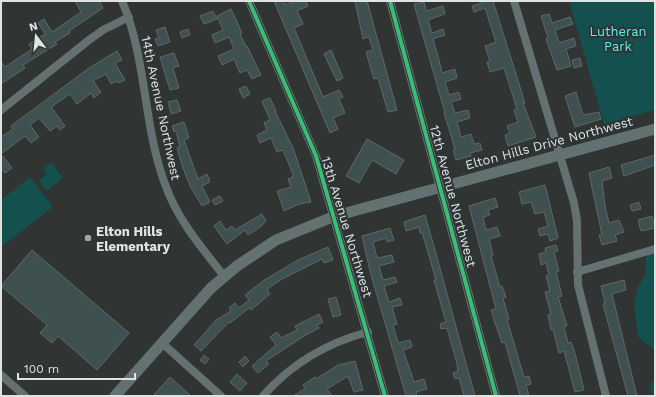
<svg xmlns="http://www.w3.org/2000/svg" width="656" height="397" font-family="'Work Sans',sans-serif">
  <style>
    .green { fill: #14504e }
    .building { fill: #3e5150; stroke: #626664 }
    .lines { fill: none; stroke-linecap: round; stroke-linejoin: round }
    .minor { stroke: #647170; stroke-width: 8 }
    .major { stroke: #637170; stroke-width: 11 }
    .cycleway-casing { stroke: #2f3534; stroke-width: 6 }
    .cycleway { stroke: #3abd76; stroke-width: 4 }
    .poi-dot { fill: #a2a6a5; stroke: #2f3534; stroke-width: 1.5 }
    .labels { text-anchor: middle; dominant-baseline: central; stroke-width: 4; stroke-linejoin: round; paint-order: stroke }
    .park-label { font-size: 13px; fill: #52f4ef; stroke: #2f3534 }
    .street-label { font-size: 13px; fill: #dfe3e3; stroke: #2f3534 }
    .poi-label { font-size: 13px; font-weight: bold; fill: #dfe3e3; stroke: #2f3534; text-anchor: start }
  </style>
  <rect width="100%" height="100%" fill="#303433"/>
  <!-- green -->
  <g class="green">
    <path d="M569 1H655V110L604 124Z"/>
    <path d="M51 162 63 178 47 191 39 181 47 174 43 169Z"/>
    <path d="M30 177 53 207 1 247V200Z"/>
    <path d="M655 244V350L638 337 634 304 638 287 645 275 646 257 652 245Z"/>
    <path d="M655 375V396H654L649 389Z"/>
  </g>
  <!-- building -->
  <g class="building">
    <path d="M75 1H99L103 8 69 31 70 33 55 42 57 44 23 65 25 68 1 84V61L5 67 32 49 29 44 45 34 38 23 44 19 52 32 81 12Z"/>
    <path d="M274 1H284L285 5 295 1H306L308 6 297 11 303 24 294 28 323 97 339 90 343 97 339 99 345 113 333 118 338 129 330 133Z"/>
    <path d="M355 1H367L397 110 388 112 378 78 374 79 366 52 373 50 369 37 363 39Z"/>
    <path d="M480 1H493L525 103H523L536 137 508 146 505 135 510 133 507 126 518 122 514 110 517 109 504 68 490 72 487 62H490L485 46 496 42 485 8 474 12 472 6 481 3Z"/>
    <path d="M424 2 426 11 443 6 445 14 428 20 432 33 443 29 445 35 433 39 439 60 442 73 455 69 457 78 445 82 449 95 459 92 461 99 451 102 455 113 468 110 470 118 457 122 461 137 471 134 474 144 480 143 482 150 470 153 471 156 456 160 453 150 455 149 444 113H445L414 4Z"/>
    <path d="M231 9 242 33 240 34 246 47 247 46 261 75 252 79 247 70 240 73 234 59 222 65 218 56 234 49 229 37 215 43 212 35 223 30 217 16Z"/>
    <path d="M213 11 217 19 204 24 200 16Z"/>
    <path d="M549 14 552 23 570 17 573 24 555 30 559 43 574 38 576 46 566 49 571 66 557 70 546 39 548 38 541 16Z"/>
    <path d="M165 27 170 42 158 46 155 39 159 38 156 30Z"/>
    <path d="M188 29 190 35 182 38 180 32Z"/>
    <path d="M331 50 343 78 337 81 324 54Z"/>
    <path d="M117 51 122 60 115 63 125 80 119 83 118 81 111 84 106 74 93 81 101 92 94 98 91 93 77 104 70 94 51 107 65 126 60 130 57 126 50 131 39 118 30 125 39 137 31 143 25 136 1 154 12 168 5 173 1 168V137L13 129 11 126 89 68Z"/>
    <path d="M174 53 179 66 173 68 179 88 170 90 160 57Z"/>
    <path d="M580 58 582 66 574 68 572 60Z"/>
    <path d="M246 86 250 94 243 98 239 89Z"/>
    <path d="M576 92 583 115 599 112 601 119 575 127 565 96Z"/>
    <path d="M270 98 276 111H275L293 148 311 202 299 204 284 211 277 191 291 187 288 179 293 177V174L283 150 277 152 271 138 260 143 257 135 267 130 264 123 270 120 262 101Z"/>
    <path d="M177 100 181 111 171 114 168 102Z"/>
    <path d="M184 122 189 138 184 140 198 179 207 174 210 182 202 186 210 202 202 206 190 186 183 168 177 148 180 147 176 131 174 132 172 126Z"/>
    <path d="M367 139 404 160 396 174 372 160 359 183 346 176Z"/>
    <path d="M655 155V165L624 176 621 165Z"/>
    <path d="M609 167 612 178 602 181 605 206 609 223 619 220 624 232 615 235 617 241 602 245 599 235H602L589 173Z"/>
    <path d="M545 185 558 238 550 241 548 234 540 236 538 229 548 226 544 212 535 214 531 202 522 204 519 192Z"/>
    <path d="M220 196 223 201 215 205 212 200Z"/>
    <path d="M495 198 498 207 488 210 490 215 483 217 486 230 497 227 500 236 489 239 493 255 491 256 500 287 502 286 506 297 503 298 509 319 507 320 524 377 529 376 531 384 526 385 529 396H520L505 342 502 343 495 323 491 310 496 309 469 206Z"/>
    <path d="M639 202 641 209 632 211 630 205Z"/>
    <path d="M262 214 266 221 260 227 248 235 245 230 227 244 214 226 220 221 226 230 232 226 235 230Z"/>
    <path d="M425 215 435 250 475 396H464L459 378 455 379 453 373 458 371 457 364 447 328 441 329 440 324 446 322 434 280H436L422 232 420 233 419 227 406 231 404 222Z"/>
    <path d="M652 216 655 228 641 231 638 220Z"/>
    <path d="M390 228 394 240 387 242 386 238 373 242 377 258 392 255 394 262 379 266 383 280 395 277 397 282 384 286 389 302 400 298 402 305 392 307 397 324 393 325 398 343 410 340 412 347 403 350 414 382 424 379 427 389 416 392 417 396H406L370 271 362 236Z"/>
    <path d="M556 245 558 251 554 252 559 271 556 272 562 296 558 297 567 326 564 327 568 343 571 342 575 353 584 390 575 392 564 351 559 353 553 329 551 330 548 315 551 314 545 292 550 291 546 276 549 275 546 263 541 265 539 254 546 252 545 248Z"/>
    <path d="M328 247 333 260 324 263 322 259 282 279 267 289 270 294 251 310 249 308 230 323 229 322 201 351 194 345 216 320 231 311 229 308 235 303 239 308 249 300 245 295 263 281 298 260Z"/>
    <path d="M32 250 129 333 97 370 58 336 52 343 40 333 47 325 1 286Z"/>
    <path d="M624 280 626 290 612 294 637 396H628L603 304 605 303 601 286Z"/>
    <path d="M336 297 341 315 333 317 328 299Z"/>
    <path d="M319 314 323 322 317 325 319 328 304 336 266 361 269 364 258 373 252 366 276 345 270 337 277 332 281 338 297 330 295 326Z"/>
    <path d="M204 355 209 359 205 364 200 360Z"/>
    <path d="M245 356 249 361 243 367 239 362Z"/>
    <path d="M355 361 363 390 354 392 348 376 327 389 332 396H294L305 388 303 385 315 377 316 379 338 365Z"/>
    <path d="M237 374 247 383 240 391 230 382Z"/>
    <path d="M170 377 191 396H153Z"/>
  </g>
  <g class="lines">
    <!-- minor -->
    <g class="minor">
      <path d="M122 1C147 59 143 125 165 184 177 219 201 247 224 276"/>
      <path d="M249 1 316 156 385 396"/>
      <path d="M390 1 496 396"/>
      <path d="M514 1 574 203 577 221 578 285 606 396"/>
      <path d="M1 110 89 40 103 30 129 17"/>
      <path d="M577 272 655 249"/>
      <path d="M162 343 221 396"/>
      <path d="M1 375 25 396"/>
      <path d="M263 396C292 363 326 343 368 332"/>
    </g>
    <!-- major -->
    <path class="major" d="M115 396 211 288 237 266 276 240 335 216 655 129"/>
    <defs>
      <g id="cycleway">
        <path d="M249 1 316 156 385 396"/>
        <path d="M390 1 496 396"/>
      </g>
    </defs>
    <!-- cycleway casing -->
    <use href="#cycleway" class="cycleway-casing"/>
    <!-- cycleway -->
    <use href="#cycleway" class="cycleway"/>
  </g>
  <!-- markers -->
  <circle class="poi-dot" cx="88" cy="238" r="4"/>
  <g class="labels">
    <!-- park labels -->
    <g class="park-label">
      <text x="618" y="31">Lutheran<tspan x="618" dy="15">Park</tspan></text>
    </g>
    <!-- street labels -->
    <g class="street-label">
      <text transform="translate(161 108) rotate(78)">14th Avenue Northwest</text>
      <text transform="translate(549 143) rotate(-15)">Elton Hills Drive Northwest</text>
      <text transform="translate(453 196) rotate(75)">12th Avenue Northwest</text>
      <text transform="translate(347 227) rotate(73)">13th Avenue Northwest</text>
    </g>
    <!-- poi labels -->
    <g class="poi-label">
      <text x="96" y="231">Elton Hills<tspan x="96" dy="15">Elementary</tspan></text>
    </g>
  </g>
  <!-- border -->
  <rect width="656" height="397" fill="none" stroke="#dfe3e3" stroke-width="4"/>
  <!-- north arrow -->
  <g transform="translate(36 36) rotate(344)" stroke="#2f3534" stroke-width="3" paint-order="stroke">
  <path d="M0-3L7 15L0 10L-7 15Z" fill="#dfe3e3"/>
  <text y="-6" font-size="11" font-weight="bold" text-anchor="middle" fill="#dfe3e3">N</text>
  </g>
  <!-- scale -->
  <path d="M18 373v6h117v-6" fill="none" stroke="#dfe3e3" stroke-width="2"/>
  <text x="24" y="373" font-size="12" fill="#dfe3e3" stroke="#2f3534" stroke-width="3" paint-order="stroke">100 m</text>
</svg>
